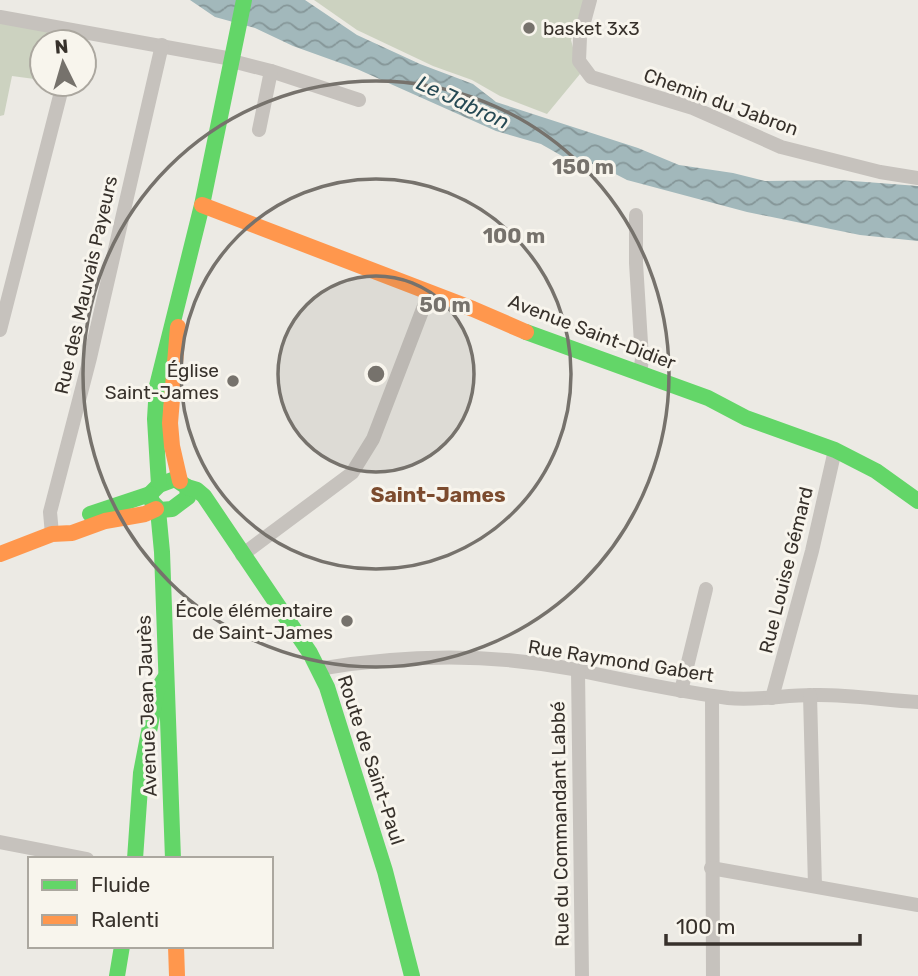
<svg xmlns="http://www.w3.org/2000/svg" width="918" height="976" font-family="Rubik,sans-serif">
  <style>
    .green { fill: #ccd2c0 }
    .water { fill: url(#water-waves) }
    .lines { fill: none; stroke-linecap: round; stroke-linejoin: round }
    .street { stroke: #c6c2bd; stroke-width: 14 }
    .fast { stroke: #63d668; stroke-width: 16 }
    .slow { stroke: #ff974d; stroke-width: 16 }
    .ring { fill: none; stroke: #76726c; stroke-width: 3.5 }
    .poi-dot { fill: #76726c; stroke: #f8f5ed; stroke-width: 2.5 }
    .labels { text-anchor: middle; dominant-baseline: central; stroke-width: 6; stroke-linejoin: round; paint-order: stroke }
    .poi-label { font-size: 19px; fill: #37312b; stroke: #f8f5ed; text-anchor: end }
    .street-label { font-size: 19px; fill: #37312b; stroke: #f8f5ed }
    .water-label { font-size: 21px; font-style: italic; fill: #264a54; stroke: #f8f5ed }
    .neighbourhood-label { font-size: 21px; font-weight: bold; fill: #7c4b2e; stroke: #f8f5ed }
    .centre { fill: #76726c; stroke: #f8f5ed; stroke-width: 3.5 }
    .ring-label { font-size: 21px; text-anchor: middle; font-weight: bold; fill: #76726c; stroke: #f8f5ed; stroke-width: 6; stroke-linejoin: round; paint-order: stroke }
  </style>
  <defs>
    <pattern id="water-waves" width="16" height="10" patternUnits="userSpaceOnUse" patternTransform="scale(1.75)"><rect width="16" height="10" fill="#a2b8bb"/><path d="M0 5q4-4 8 0t8 0" fill="none" stroke="#859698"/></pattern>
  </defs>
  <rect width="100%" height="100%" fill="#eceae4"/>
  <!-- green -->
  <g class="green">
    <path d="M314 0H584L571 40 580 74 547 114 500 96 472 80 433 66 357 30Z"/>
    <path d="M0 23 69 34 67 42H42V80L12 76 4 115 0 116Z"/>
  </g>
  <!-- water -->
  <path class="water" d="M190 0H305L357 35 420 64 473 84 496 102 638 148 679 165 733 173 765 181 840 180 918 186V241L860 235 747 212 627 180 598 165 569 160 541 144 496 131 357 69 293 46 255 28 215 17Z"/>
  <g class="lines">
    <!-- street -->
    <g class="street">
      <path d="M590 0 580 37 579 61 591 77 693 108 781 147 880 172 918 178"/>
      <path d="M0 17 232 59"/>
      <path d="M232 61 271 71 359 100"/>
      <path d="M259 130 271 71"/>
      <path d="M636 215V263L642 359 640 373"/>
      <path d="M0 330 63 84"/>
      <path d="M52 534 50 512 90 358 162 45"/>
      <path d="M242 555 352 473 373 439 429 293"/>
      <path d="M318 669C401 655 489 653 572 669 624 680 675 691 728 698 756 701 784 695 813 695 848 694 882 700 918 702"/>
      <path d="M578 671 582 976"/>
      <path d="M681 691 706 589"/>
      <path d="M810 695 815 886"/>
      <path d="M712 696 713 976"/>
      <path d="M772 698 812 551 835 450"/>
      <path d="M0 842 87 859"/>
      <path d="M711 868 918 905"/>
    </g>
    <!-- fast -->
    <g class="fast">
      <path d="M526 332 708 398 746 418 835 450 876 471 918 501"/>
      <path d="M175 479 187 487 188 497 172 509 160 510 152 502 150 494 159 485Z"/>
      <path d="M159 485 155 419 157 386 202 205 244 0"/>
      <path d="M187 487 197 490 204 496 310 653 327 687 385 871 412 976"/>
      <path d="M158 510 162 552 173 859"/>
      <path d="M90 514 150 494"/>
      <path d="M135 859 141 773 157 690 165 678"/>
      <path d="M117 976 122 946"/>
    </g>
    <!-- slow -->
    <g class="slow">
      <path d="M202 205 473 309 526 332"/>
      <path d="M178 327 170 423 172 446 180 481"/>
      <path d="M0 554 52 534 72 533 105 521 145 514 156 509"/>
      <path d="M176 946 177 976"/>
    </g>
  </g>
  <!-- distance rings -->
  <circle cx="376" cy="374" r="98" fill="#76726c" fill-opacity=".12"/>
  <g class="ring">
    <circle cx="376" cy="374" r="98"/>
    <circle cx="376" cy="374" r="195"/>
    <circle cx="376" cy="374" r="293"/>
  </g>
  <!-- markers -->
  <g class="poi-dot">
    <circle cx="529" cy="28" r="7"/>
    <circle cx="233" cy="381" r="7"/>
    <circle cx="347" cy="621" r="7"/>
  </g>
  <g class="labels">
    <!-- poi labels -->
    <g class="poi-label">
      <text x="543" y="28" text-anchor="start">basket 3x3</text>
      <text x="219" y="370">Église<tspan x="219" dy="22">Saint-James</tspan></text>
      <text x="333" y="610">École élémentaire<tspan x="333" dy="22">de Saint-James</tspan></text>
    </g>
    <!-- street labels -->
    <g class="street-label">
      <text transform="translate(721 102) rotate(20)">Chemin du Jabron</text>
      <text transform="translate(86 285) rotate(-77)">Rue des Mauvais Payeurs</text>
      <text transform="translate(592 332) rotate(21)">Avenue Saint-Didier</text>
      <text transform="translate(786 570) rotate(-76)">Rue Louise Gémard</text>
      <text transform="translate(621 661) rotate(9)">Rue Raymond Gabert</text>
      <text transform="translate(147 706) rotate(-92)">Avenue Jean Jaurès</text>
      <text transform="translate(371 760) rotate(72)">Route de Saint-Paul</text>
      <text transform="translate(560 824) rotate(-91)">Rue du Commandant Labbé</text>
    </g>
    <!-- water labels -->
    <g class="water-label">
      <text transform="translate(463 102) rotate(25)">Le Jabron</text>
    </g>
    <!-- neighbourhood labels -->
    <g class="neighbourhood-label">
      <text x="438" y="494">Saint-James</text>
    </g>
  </g>
  <circle cx="376" cy="374" r="10" class="centre"/>
  <g class="ring-label">
    <text x="583" y="174">150 m</text>
    <text x="514" y="243">100 m</text>
    <text x="445" y="312">50 m</text>
  </g>
  <!-- legend -->
  <rect x="28" y="857" width="245" height="91" fill="#f8f5ed" stroke="#aba79f" stroke-width="2"/>
  <rect x="42" y="880" width="35" height="10" fill="#63d668" stroke="#aba79f" stroke-width="2"/>
  <text x="91" y="892" font-size="21" fill="#37312b">Fluide</text>
  <rect x="42" y="915" width="35" height="10" fill="#ff974d" stroke="#aba79f" stroke-width="2"/>
  <text x="91" y="927" font-size="21" fill="#37312b">Ralenti</text>
  <!-- north arrow -->
  <g transform="translate(63 63) rotate(355)"><circle r="33" fill="#f8f5ed" stroke="#aba79f" stroke-width="2"/>
  <path d="M0-5L12 26L0 18L-12 26Z" fill="#76726c"/>
  <text y="-10" font-size="19" font-weight="bold" text-anchor="middle" fill="#37312b">N</text>
  </g>
  <!-- scale -->
  <path d="M666 934v10h194v-10" fill="none" stroke="#37312b" stroke-width="3.5"/>
  <text x="676" y="934" font-size="21" fill="#37312b" stroke="#f8f5ed" stroke-width="5" paint-order="stroke">100 m</text>
</svg>
